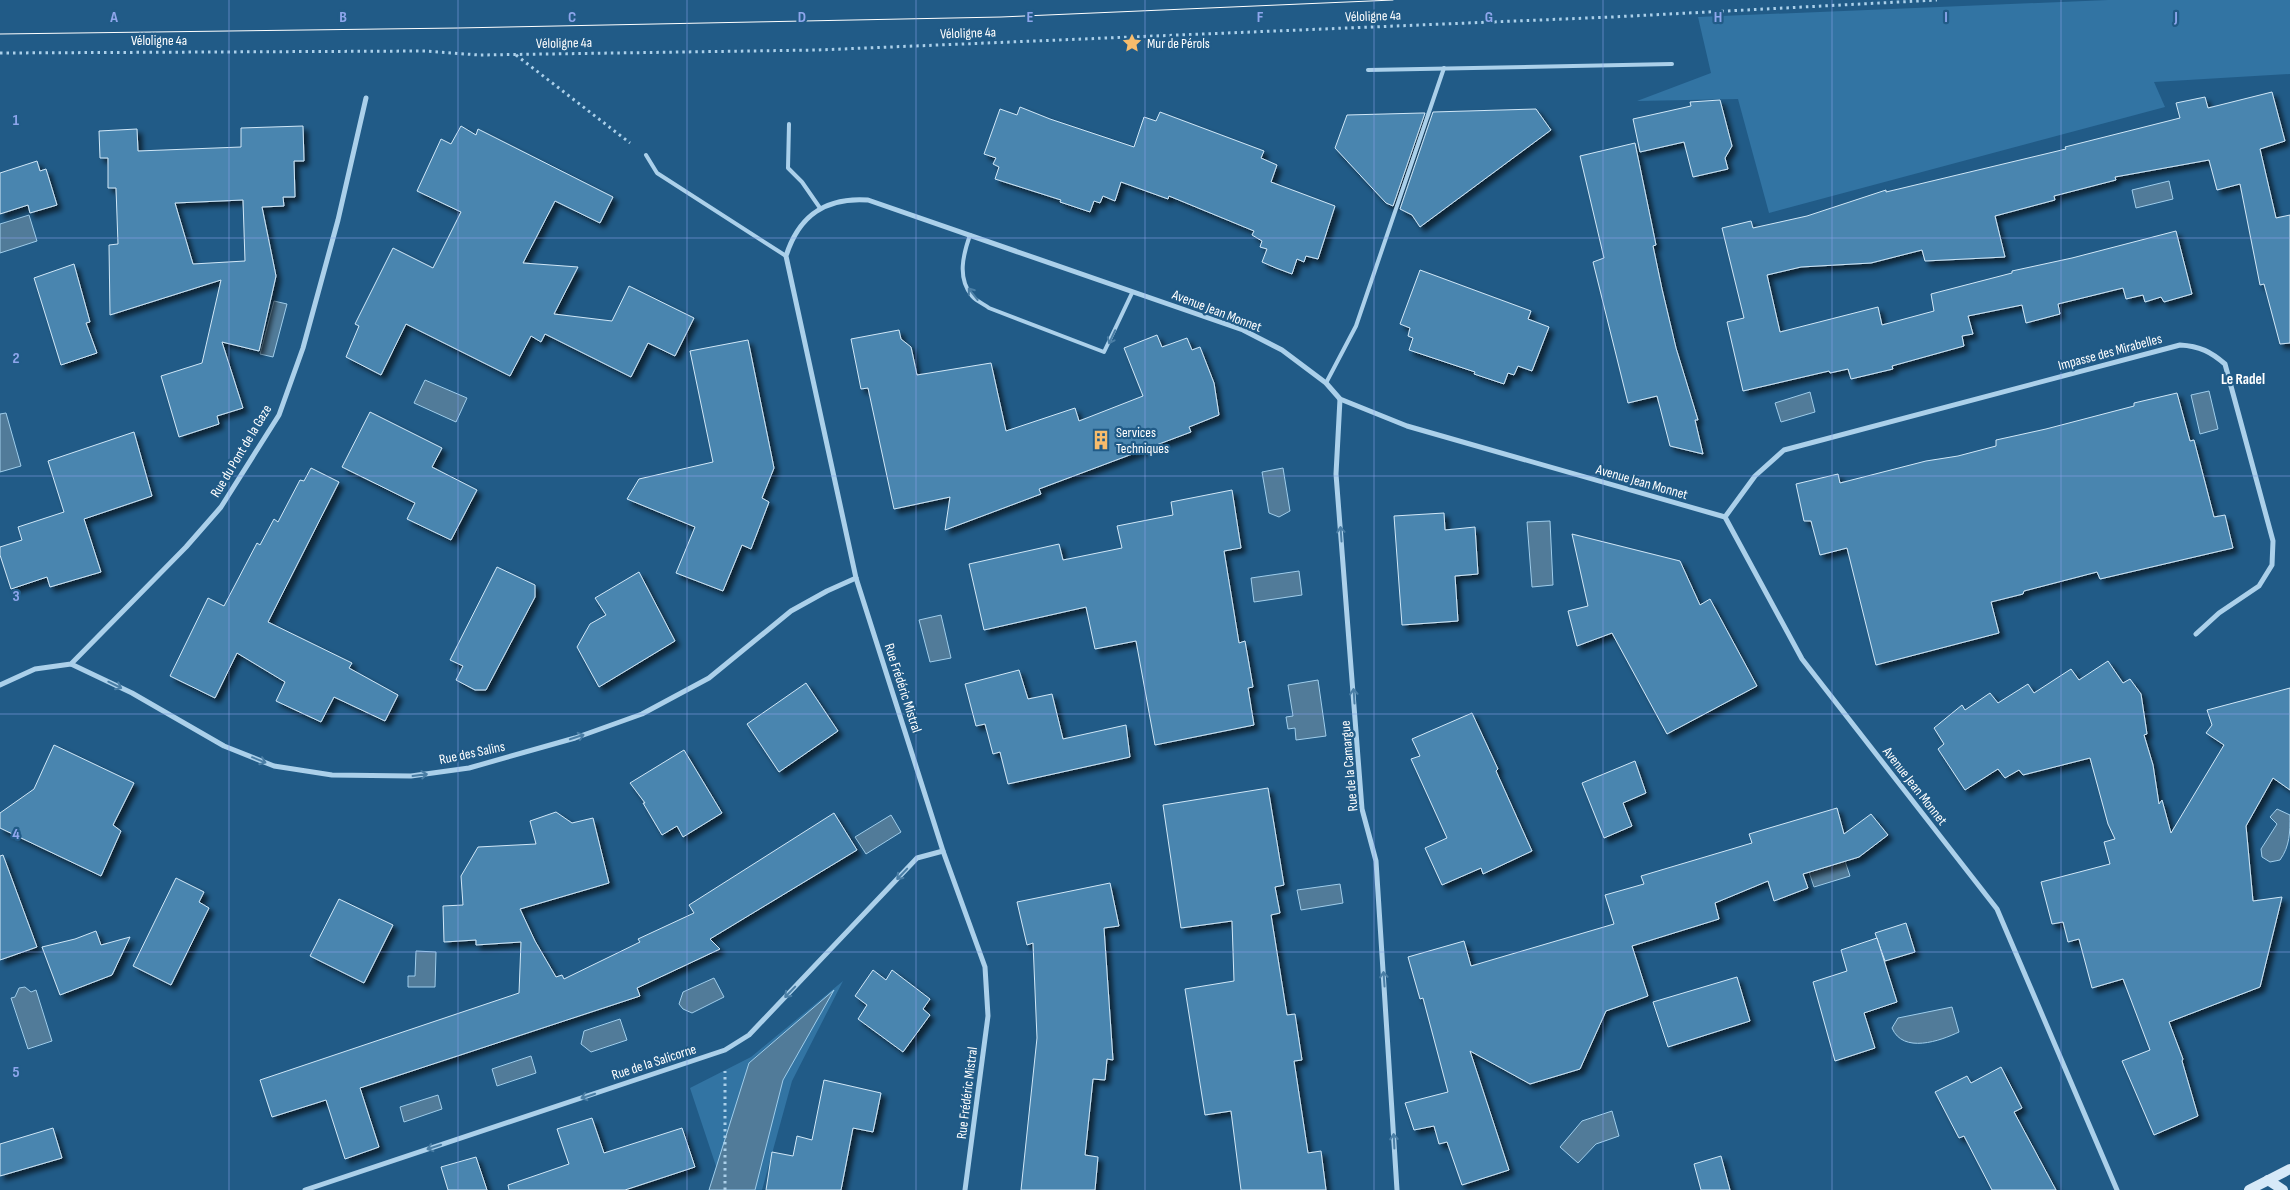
<svg xmlns="http://www.w3.org/2000/svg" width="2290" height="1190" font-family="'Sofia Sans Condensed',sans-serif">
  <style>
    .green { fill: #3274a3 }
    .water { fill: #517b99; stroke: #9fcdeb }
    .building { fill: #4a85af; stroke: #d0e7f7; fill-rule: evenodd; filter: url(#shadow) }
    .lines { fill: none; stroke-linecap: round; stroke-linejoin: round }
    .path { stroke: #abd0ea; stroke-width: 3; stroke-dasharray: 2.5 4; stroke-linecap: butt }
    .service { stroke: #abd0ea; stroke-width: 4 }
    .minor { stroke: #abd0ea; stroke-width: 5 }
    .secondary { stroke: #d6e9f8; stroke-width: 10 }
    .tram { stroke: #fff; stroke-width: 1 }
    .oneway { stroke: #4a7ea5 }
    .grid { fill: none; stroke: #8ea6ec; stroke-width: 1; stroke-opacity: 0.55 }
    .labels { text-anchor: middle; dominant-baseline: central; stroke-width: 4.5; stroke-linejoin: round; paint-order: stroke }
    .street-label { font-size: 14px; fill: #fff; stroke: #215b87 }
    .poi-label { font-size: 14px; fill: #fff; stroke: #215b87; text-anchor: start }
    .neighbourhood-label { font-size: 15px; font-weight: bold; fill: #fff; stroke: #215b87 }
    .grid-label { font-size: 16px; text-anchor: middle; font-weight: bold; fill: #8ea6ec; stroke: #215b87; stroke-width: 4.5; stroke-linejoin: round; paint-order: stroke }
  </style>
  <defs>
    <filter id="shadow"><feDropShadow dx="4.5" dy="4.5" stdDeviation="2.5" flood-color="#0009"/></filter>
  </defs>
  <rect width="100%" height="100%" fill="#215b87"/>
  <!-- green -->
  <g class="green">
    <path d="M2108 0H2290V74L2154 82 2165 107 1769 213 1738 99 1637 101 1711 73 1698 17Z"/>
    <path d="M843 981 792 1081 762 1190H724L690 1088 751 1057Z"/>
  </g>
  <!-- water -->
  <g class="water">
    <path d="M2169 181 2173 199 2136 208 2132 190Z"/>
    <path d="M29 215 37 241 0 253V224Z"/>
    <path d="M274 301 287 304 273 357 260 354Z"/>
    <path d="M425 380 467 398 456 422 414 403Z"/>
    <path d="M2209 391 2218 429 2200 434 2191 395Z"/>
    <path d="M1810 392 1815 412 1781 422 1775 403Z"/>
    <path d="M6 413 21 466 0 472V414Z"/>
    <path d="M1283 468 1290 511 1279 517 1269 513 1262 472Z"/>
    <path d="M1550 521 1553 585 1532 587 1527 522Z"/>
    <path d="M1299 571 1302 595 1254 602 1251 578Z"/>
    <path d="M941 615 951 658 930 662 919 620Z"/>
    <path d="M1318 680 1326 736 1296 740 1295 728 1288 729 1286 717 1293 716 1288 685Z"/>
    <path d="M2277 809 2290 815C2290 832 2290 846 2280 860L2270 862 2262 857 2261 849 2277 824 2270 817Z"/>
    <path d="M891 815 901 832 866 854 855 837Z"/>
    <path d="M1845 861 1850 876 1814 887 1809 872Z"/>
    <path d="M1340 884 1343 903 1301 910 1297 890Z"/>
    <path d="M416 951 436 952 435 987H408V976H415Z"/>
    <path d="M714 978 724 997 692 1013 683 1009 679 1004 683 992Z"/>
    <path d="M25 987 31 992 36 990 52 1041 28 1049 11 998 15 997 19 988Z"/>
    <path d="M834 990 783 1080 755 1190H709L749 1063Z"/>
    <path d="M1952 1007 1959 1032C1940 1041 1903 1054 1892 1028L1898 1018Z"/>
    <path d="M620 1019 627 1040 591 1052 581 1044 584 1031Z"/>
    <path d="M531 1056 536 1073 497 1086 492 1069Z"/>
    <path d="M438 1095 442 1109 404 1122 400 1107Z"/>
    <path d="M1612 1111 1619 1136 1596 1144 1578 1163 1560 1147 1582 1121Z"/>
  </g>
  <!-- building -->
  <g class="building">
    <path d="M2272 92 2285 141 2260 149 2276 218 2290 215V343L2280 344 2264 284 2260 285 2240 184 2217 190 2209 160 2115 177 2116 180 2054 196 2055 200 1995 216 2005 257 1925 261 1922 250 1871 263 1801 267 1767 275 1780 332 1878 307 1882 325 1934 311 1931 294 2012 273V271L2072 258 2176 231 2192 294 2164 302 2161 297 2145 302 2143 295 2126 299 2123 288 2058 304 2060 314 2026 323 2022 305 1968 316 1973 334 1962 336 1964 346 1892 366 1893 369 1851 379 1848 369 1830 373 1829 371 1743 391 1727 322 1744 318 1722 228 1751 221 1753 228 1807 216 1886 190V192L2066 149 2065 147 2180 118 2176 103 2205 97 2208 108Z"/>
    <path d="M1720 100 1732 146 1725 158 1728 169 1693 177 1684 142 1640 152 1633 119 1691 106 1690 102Z"/>
    <path d="M1020 107 1050 119 1134 147 1144 117 1156 121 1160 112 1264 151 1261 158 1277 165 1271 182 1335 206 1318 259 1306 256 1304 262 1297 259 1292 274 1276 268 1262 262 1267 249 1260 247 1262 241 1252 235 1254 231 1169 196 1168 199 1121 182 1115 201 1103 196 1100 203 1094 201 1090 212 1060 202 1061 200 995 179 999 167 993 164 996 158 984 154 1000 109 1017 115Z"/>
    <path d="M1536 109 1551 130 1420 227 1412 215 1400 209 1433 112Z"/>
    <path d="M1422 113H1425L1393 206 1386 203 1335 148 1347 115Z"/>
    <path d="M303 126 304 161H294L295 197H283L284 206 262 207 276 276 259 351 222 342 243 408 217 416 219 424 179 437 161 376 202 363 221 280 110 315 109 245 118 244 116 188H108V158H100L99 131 137 129 138 151 241 147V128ZM243 200 245 261 193 264 175 203Z"/>
    <path d="M461 126 476 135 478 129 613 197 600 223 555 201 523 263 578 267 554 314 612 321 629 286 694 318 675 356 648 343 631 377 545 334 541 342 531 336 510 376 406 324 381 375 346 357 359 326 355 324 393 248 433 268 461 212 417 191 441 139 451 144Z"/>
    <path d="M1635 143 1656 245 1653 246 1662 289 1676 348 1698 420H1695L1703 454 1670 446 1657 396 1628 403 1593 262 1604 258 1580 156Z"/>
    <path d="M37 161 40 171 46 169 57 205 30 213 28 205 0 214V173Z"/>
    <path d="M74 264 90 322 86 323 97 353 61 365 34 278Z"/>
    <path d="M1420 270 1531 311 1528 319 1549 327 1532 371 1518 366 1514 375 1508 373 1504 384 1474 374 1475 372 1409 350 1413 338 1408 336 1410 328 1400 324Z"/>
    <path d="M899 330 901 339 911 347 917 375 991 363 1006 431 1075 408 1079 421 1143 396 1124 348 1157 335 1162 347 1187 338 1192 350 1200 347 1214 383 1219 415 1189 427 1191 432 1039 489 1041 494 945 530 950 497 894 509 868 388 861 389 851 339Z"/>
    <path d="M748 340 774 468 762 498 769 502 751 549 742 545 723 591 676 573 695 527 627 499 639 479 713 462 690 351Z"/>
    <path d="M2177 393 2190 441 2194 440 2214 517 2225 515 2233 548 2100 579 2097 572 2024 591 2023 594 1991 602 1999 633 1876 665 1847 548 1820 555 1811 521H1804L1796 484 1838 474 1840 483 1926 461 1958 456 1996 446V440L2046 429 2134 406V403Z"/>
    <path d="M370 412 442 448 432 467 477 490 451 540 407 519 415 503 342 467Z"/>
    <path d="M134 432 152 496 84 519 101 572 50 587 47 577 11 589 0 555V547L22 540 18 527 64 512 48 461Z"/>
    <path d="M311 468 339 482 268 622 352 663 349 668 398 695 385 721 334 697 321 722 276 701 285 682 237 653 215 698 170 676 208 598 224 606 257 543 260 545 274 519 278 522 300 480 304 481Z"/>
    <path d="M1232 490 1241 548 1224 551 1239 643 1245 641 1253 687 1248 688 1254 725 1155 745 1136 641 1095 649 1086 607 984 630 969 564 1059 544 1063 560 1122 548 1117 526 1173 515 1171 502Z"/>
    <path d="M1444 513 1445 530 1475 527 1478 574 1455 576 1458 621 1402 625 1394 516Z"/>
    <path d="M1572 534 1680 561 1700 605 1710 599 1757 686 1667 734 1612 633 1577 646 1568 611 1588 606Z"/>
    <path d="M497 567 535 585V597L486 690H475L456 680 463 666 450 660Z"/>
    <path d="M639 572 675 641 599 687 577 647 590 624 606 615 595 598Z"/>
    <path d="M2108 661 2123 683 2130 679 2141 694 2147 734 2144 735 2153 765 2159 804 2162 800 2171 833 2224 745 2206 733 2212 725 2207 710 2290 688V790L2273 778 2246 826 2253 901 2282 897 2260 987 2169 1022 2183 1059 2182 1061 2198 1116 2154 1135 2122 1061 2150 1050 2123 979 2092 988 2079 939 2068 942 2063 922 2052 924 2041 882 2110 864 2104 842 2115 839 2108 824 2090 758 2023 775 2019 770 2005 778 1998 769 1965 790 1938 749 1944 744 1934 728 1962 705 1965 710 1990 693 1998 703 2028 684 2034 693 2071 669 2079 680Z"/>
    <path d="M1019 670 1028 699 1052 694 1063 739 1126 725 1130 757 1008 784 1000 752 993 754 985 724 976 726 965 684Z"/>
    <path d="M806 683 838 731 779 772 747 724Z"/>
    <path d="M1472 713 1498 769 1496 771 1532 851 1483 874 1481 868 1442 885 1425 848 1447 838 1411 759 1420 756 1412 739Z"/>
    <path d="M54 745 134 783 113 825 121 831 101 876 0 828V813L34 789Z"/>
    <path d="M684 750 722 813 683 837 677 826 662 835 643 803H645L630 783Z"/>
    <path d="M1635 761 1646 793 1623 803 1632 826 1604 838 1582 783Z"/>
    <path d="M1268 788 1284 885 1275 887 1280 913 1271 915 1287 1015 1295 1014 1302 1060 1294 1061 1308 1153 1321 1151 1326 1190H1241L1231 1111 1205 1115 1185 989 1234 981 1232 921 1181 928 1163 805Z"/>
    <path d="M1837 808 1844 834 1871 814 1888 835 1859 857 1803 874 1808 888 1774 901 1768 881 1715 903 1719 919 1632 946 1648 996 1606 1011 1580 1069 1530 1084 1470 1051 1509 1170 1462 1185 1447 1142 1439 1144 1434 1126 1414 1130 1405 1103 1448 1092 1423 998 1420 999 1408 957 1464 941 1471 966 1614 924 1605 895 1644 884 1641 876 1752 843 1749 834Z"/>
    <path d="M556 812 572 823 593 818 609 883 520 909 535 941 556 977 562 975 564 979 640 942 638 939 694 913 689 905 834 813 857 850 710 939 720 949 637 988 640 996 360 1088 379 1147 345 1159 326 1100 272 1117 260 1080 519 993 521 942 476 945V940L444 942 443 906 463 905 461 876 478 847 536 844 530 821Z"/>
    <path d="M3 855 37 947 0 960V856Z"/>
    <path d="M176 878 204 892 199 902 209 908 171 985 133 966Z"/>
    <path d="M1110 883 1119 926 1104 928 1113 1060 1107 1059 1105 1080 1093 1079 1085 1155 1098 1157 1095 1190H1021L1037 1038 1033 943 1027 945 1017 902Z"/>
    <path d="M339 899 393 925 364 983 310 956Z"/>
    <path d="M1906 923 1915 952 1885 961 1875 933Z"/>
    <path d="M96 931 101 945 130 937 112 975 60 995 42 947 75 939Z"/>
    <path d="M1877 938 1897 1002 1864 1013 1875 1048 1835 1061 1813 982 1847 971 1841 950Z"/>
    <path d="M873 970 886 980 892 970 930 999 923 1009 930 1015 903 1052 858 1019 867 1005 855 996Z"/>
    <path d="M1737 977 1750 1021 1668 1047 1653 1002Z"/>
    <path d="M2001 1067 2022 1108 2014 1112 2056 1190H1992L1964 1136 1959 1138 1935 1092 1967 1076 1971 1083Z"/>
    <path d="M824 1080 881 1093 873 1132 853 1128 841 1190H766L772 1152 793 1156 797 1136 812 1140Z"/>
    <path d="M592 1118 604 1153 682 1128 695 1167 625 1190H509L508 1185 569 1164 557 1129Z"/>
    <path d="M53 1128 62 1158 0 1176V1144Z"/>
    <path d="M1721 1156 1730 1190H1701L1694 1164Z"/>
    <path d="M476 1157 487 1190H448L441 1167Z"/>
  </g>
  <g class="lines">
    <!-- path -->
    <g class="path">
      <path d="M0 53 425 51 479 55 818 50 1612 17 1937 0"/>
      <path d="M516 55 630 143"/>
      <path d="M725 1190V1071"/>
    </g>
    <!-- service -->
    <g class="service">
      <path d="M1368 70 1672 64"/>
      <path d="M789 124 788 168 802 182 820 208"/>
      <path d="M646 155 657 173 786 256"/>
      <path d="M970 235C963 255 957 278 972 296 976 301 984 304 989 308L1104 352 1132 293"/>
      <path d="M1326 383 1356 326 1444 68"/>
    </g>
    <!-- minor -->
    <g class="minor">
      <path d="M1340 399 1336 474 1362 809 1376 861 1397 1190"/>
      <path d="M1725 517 1755 476 1784 450 2180 345C2200 346 2211 352 2225 364L2273 541 2272 565 2259 586 2219 613 2196 634"/>
      <path d="M71 664 132 693 224 746 274 766 332 775 411 776 469 768 575 738 642 714 709 678 791 611 827 591 856 578"/>
      <path d="M0 685 35 669 71 664 186 547 221 507 279 415 303 348 338 220 366 98"/>
      <path d="M305 1190 725 1050 749 1035 917 858 943 851"/>
      <path d="M965 1190 988 1016 985 967 943 851 856 578 786 256C799 215 826 197 868 200L1243 330 1282 350 1326 383 1340 399 1407 426 1725 517 1802 659 1997 909 2117 1190"/>
    </g>
    <!-- secondary -->
    <g class="secondary">
      <path d="M2268 1180 2283 1190"/>
      <path d="M2249 1190 2290 1169"/>
    </g>
    <!-- tram -->
    <path class="tram" d="M0 34 458 28 1001 17 1393 0"/>
  </g>
  <!-- one-way arrows -->
  <defs><path id="oneway-shaft" d="M-6 0H5M1.5-3L5.5 0L1.5 3" fill="none" stroke-width="1.6" stroke-linecap="round" stroke-linejoin="round" transform="scale(1.25)"/></defs>
  <g class="oneway">
    <use href="#oneway-shaft" transform="translate(973 294) rotate(-128)"/>
    <use href="#oneway-shaft" transform="translate(1112 337) rotate(115)"/>
    <use href="#oneway-shaft" transform="translate(1341 534) rotate(-94)"/>
    <use href="#oneway-shaft" transform="translate(115 685) rotate(26)"/>
    <use href="#oneway-shaft" transform="translate(1354 696) rotate(-94)"/>
    <use href="#oneway-shaft" transform="translate(577 737) rotate(-18)"/>
    <use href="#oneway-shaft" transform="translate(259 760) rotate(22)"/>
    <use href="#oneway-shaft" transform="translate(420 775) rotate(-7)"/>
    <use href="#oneway-shaft" transform="translate(902 874) rotate(134)"/>
    <use href="#oneway-shaft" transform="translate(1384 979) rotate(-94)"/>
    <use href="#oneway-shaft" transform="translate(790 992) rotate(134)"/>
    <use href="#oneway-shaft" transform="translate(588 1096) rotate(162)"/>
    <use href="#oneway-shaft" transform="translate(1394 1141) rotate(-93)"/>
    <use href="#oneway-shaft" transform="translate(434 1147) rotate(162)"/>
  </g>
  <!-- grid -->
  <path class="grid" d="M229 0V1190M458 0V1190M687 0V1190M916 0V1190M1145 0V1190M1374 0V1190M1603 0V1190M1832 0V1190M2061 0V1190M0 238H2290M0 476H2290M0 714H2290M0 952H2290"/>
  <!-- icons -->
  <defs>
    <symbol id="sight-bare" viewBox="-9 -9 18 18"><path d="M0-6L1.8-2.2L6-1.7L2.9 1.2L3.7 5.4L0 3.3L-3.7 5.4L-2.9 1.2L-6-1.7L-1.8-2.2Z" fill="#f7bc6c" stroke="#215b87" stroke-width="2.5" paint-order="stroke"/></symbol>
    <symbol id="building-bare" viewBox="-9 -9 18 18"><path d="M-4-6H4V6H1V3H-1V6H-4ZM-2.5-4.3h1.7v1.8h-1.7ZM.8-4.3h1.7v1.8H.8ZM-2.5-1h1.7V.8h-1.7ZM.8-1h1.7V.8H.8Z" fill="#f7bc6c" stroke="#215b87" stroke-width="2.5" paint-order="stroke"/></symbol>
  </defs>
  <g fill-rule="evenodd">
    <use href="#sight-bare" x="1118" y="29" width="28" height="28"/>
    <use href="#building-bare" x="1087" y="426" width="28" height="28"/>
  </g>
  <g class="labels">
    <!-- street labels -->
    <g class="street-label">
      <text transform="translate(1373 16) rotate(-2)">Véloligne 4a</text>
      <text transform="translate(968 33) rotate(-2)">Véloligne 4a</text>
      <text x="159" y="40">Véloligne 4a</text>
      <text transform="translate(564 43) rotate(-1)">Véloligne 4a</text>
      <text transform="translate(1217 311) rotate(21)">Avenue Jean Monnet</text>
      <text transform="translate(2110 352) rotate(-15)">Impasse des Mirabelles</text>
      <text transform="translate(241 451) rotate(-59)">Rue du Pont de la Gaze</text>
      <text transform="translate(1642 482) rotate(16)">Avenue Jean Monnet</text>
      <text transform="translate(903 688) rotate(72)">Rue Frédéric Mistral</text>
      <text transform="translate(472 753) rotate(-12)">Rue des Salins</text>
      <text transform="translate(1349 766) rotate(-95)">Rue de la Camargue</text>
      <text transform="translate(1915 786) rotate(52)">Avenue Jean Monnet</text>
      <text transform="translate(654 1062) rotate(-18)">Rue de la Salicorne</text>
      <text transform="translate(967 1093) rotate(-83)">Rue Frédéric Mistral</text>
    </g>
    <!-- poi labels -->
    <g class="poi-label">
      <text x="1147" y="43">Mur de Pérols</text>
      <text x="1116" y="432">Services<tspan x="1116" dy="16">Techniques</tspan></text>
    </g>
    <!-- neighbourhood labels -->
    <g class="neighbourhood-label">
      <text x="2243" y="379">Le Radel</text>
    </g>
  </g>
  <g class="grid-label">
    <text x="114" y="22">A</text>
    <text x="343" y="22">B</text>
    <text x="572" y="22">C</text>
    <text x="802" y="22">D</text>
    <text x="1030" y="22">E</text>
    <text x="1260" y="22">F</text>
    <text x="1489" y="22">G</text>
    <text x="1718" y="22">H</text>
    <text x="1946" y="22">I</text>
    <text x="2176" y="22">J</text>
    <text x="16" y="125">1</text>
    <text x="16" y="363">2</text>
    <text x="16" y="601">3</text>
    <text x="16" y="839">4</text>
    <text x="16" y="1077">5</text>
  </g>
</svg>
